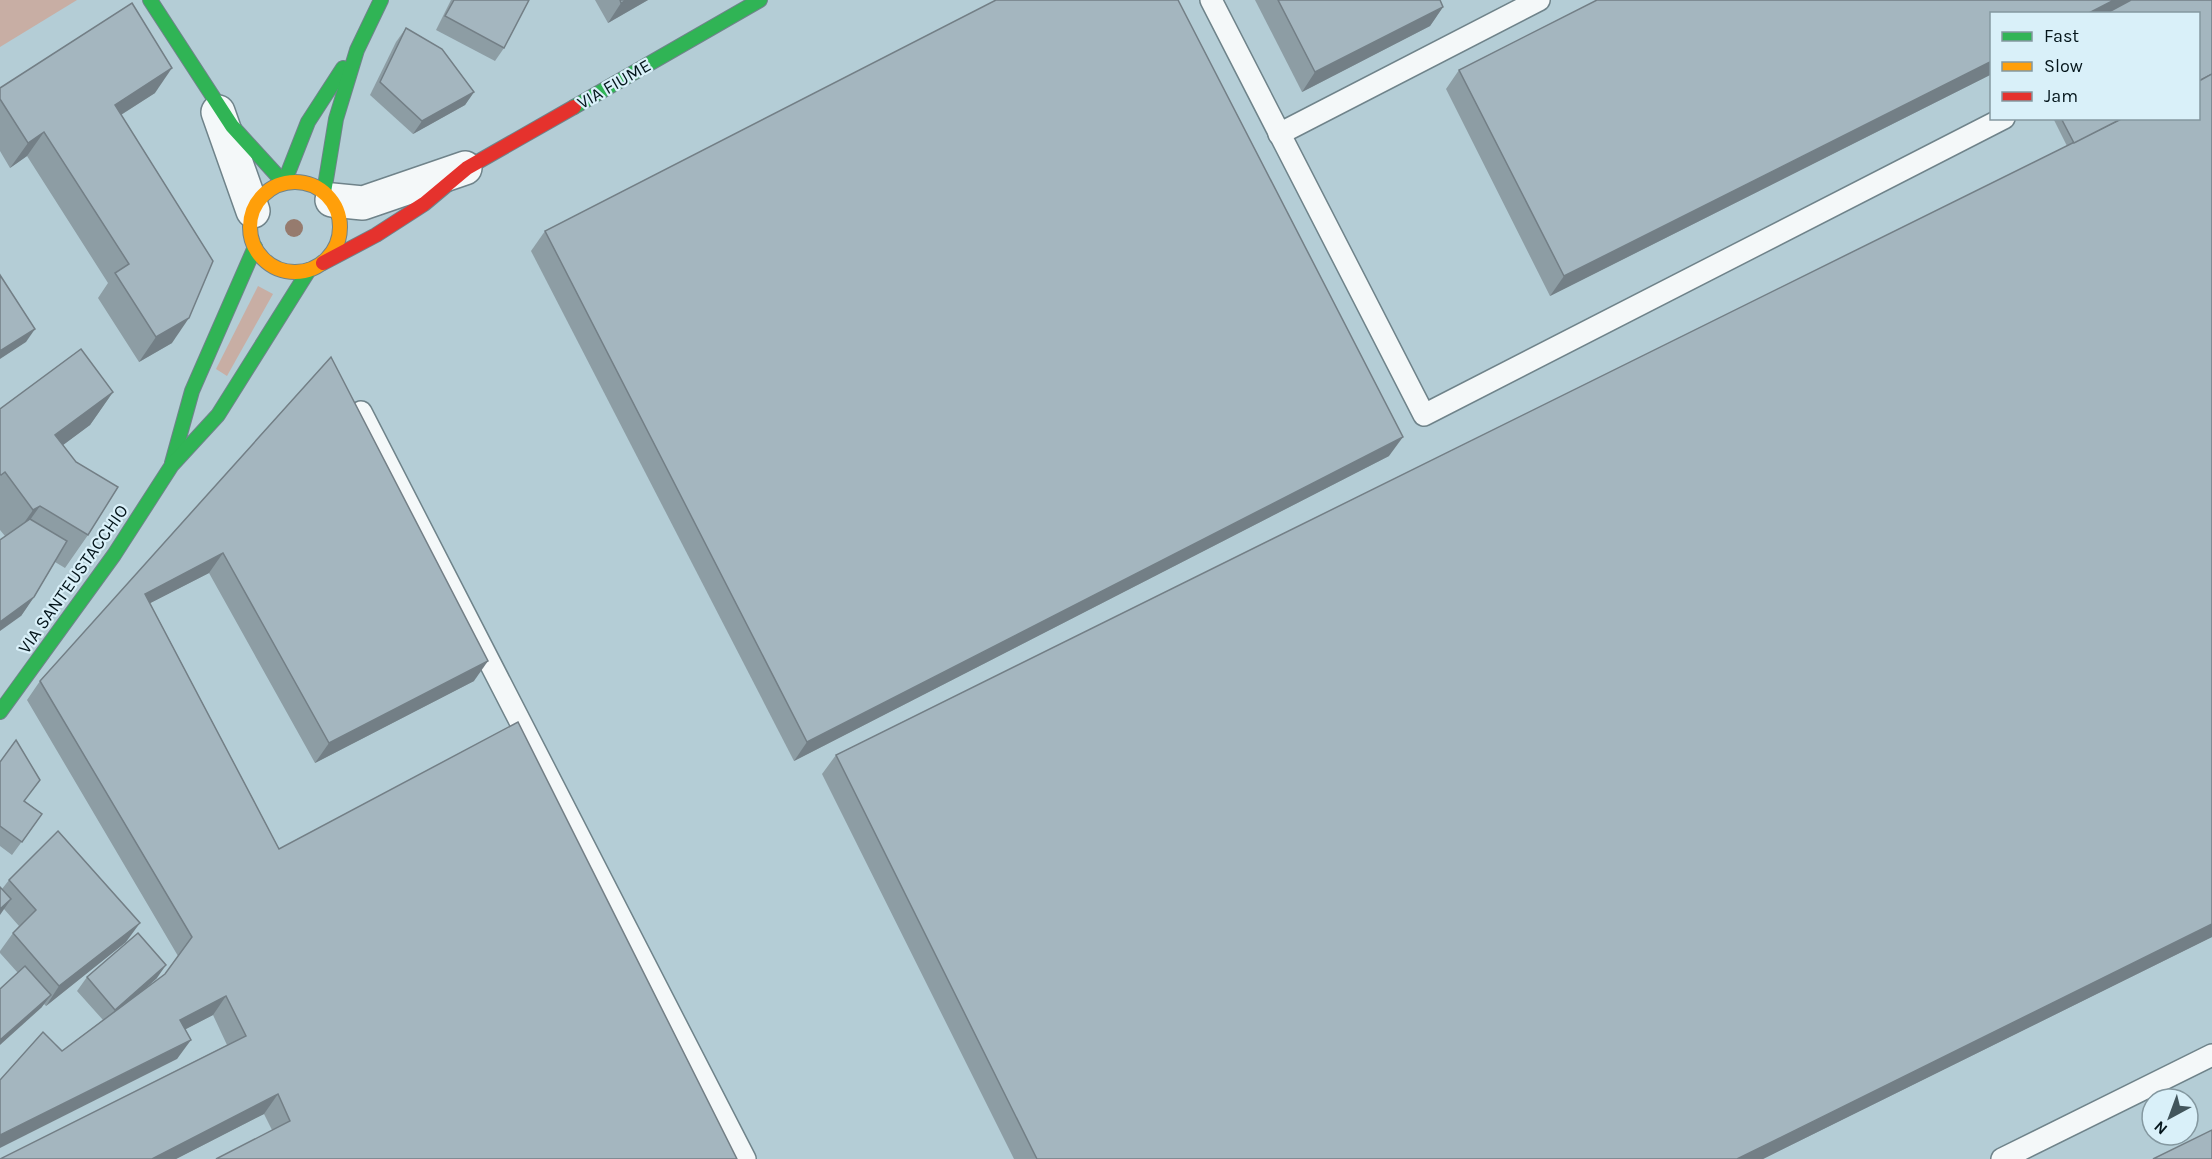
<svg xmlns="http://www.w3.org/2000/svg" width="2212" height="1159" font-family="Karla,sans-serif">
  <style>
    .green { fill: #c8aea4 }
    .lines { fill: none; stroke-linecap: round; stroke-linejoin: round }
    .lane-casing { stroke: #6f838a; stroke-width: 24 }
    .street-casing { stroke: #6f838a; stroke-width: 36 }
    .fast-casing { stroke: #6f838a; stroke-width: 16 }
    .slow-casing { stroke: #6f838a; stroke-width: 16 }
    .jam-casing { stroke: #6f838a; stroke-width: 16 }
    .lane { stroke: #f4f8f9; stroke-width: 21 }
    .street { stroke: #f4f8f9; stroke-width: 33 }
    .fast { stroke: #30b455; stroke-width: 14 }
    .slow { stroke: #ff9f0a; stroke-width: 14 }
    .jam { stroke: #e5322d; stroke-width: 14 }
    .tree { fill: #967b6e }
    .wall { fill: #8d9da4 }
    .shaded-wall { fill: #737f86 }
    .building { fill: #a4b6bf; stroke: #737f86; stroke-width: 1.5 }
    .labels { text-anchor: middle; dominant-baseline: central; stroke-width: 4.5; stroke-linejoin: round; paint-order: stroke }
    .street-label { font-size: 18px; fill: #04151b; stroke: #d9f0f9 }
  </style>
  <rect width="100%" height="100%" fill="#b4cdd6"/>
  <!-- green -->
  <g class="green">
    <path d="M0 0H77L0 47Z"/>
    <path d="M258 286 273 294 227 376 216 369Z"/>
  </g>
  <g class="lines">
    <defs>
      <g id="lane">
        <path d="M1211 0 1424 415 2004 118"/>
        <path d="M1279 134 1539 0"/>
        <path d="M361 412 745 1159"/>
        <path d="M2002 1159 2212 1055"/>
      </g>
      <g id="street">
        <path d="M218 112 253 211"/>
        <path d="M332 200 363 203 465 168"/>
      </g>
      <g id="fast">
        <path d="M150 0 232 126 284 183"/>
        <path d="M574 107 760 0"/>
        <path d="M284 183 308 122 343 68"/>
        <path d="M324 192 336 119 357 50 381 0"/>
        <path d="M172 463 192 391 255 247"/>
        <path d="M0 712 114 555 172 465 218 415 309 270"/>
      </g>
      <circle id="slow" cx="295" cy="227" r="45"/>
      <path id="jam" d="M323 263 376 235 424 204 467 168 574 107"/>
    </defs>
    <!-- lane casing -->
    <use href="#lane" class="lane-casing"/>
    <!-- street casing -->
    <use href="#street" class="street-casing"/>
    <!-- fast casing -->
    <use href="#fast" class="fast-casing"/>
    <!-- slow casing -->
    <use href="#slow" class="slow-casing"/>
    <!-- jam casing -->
    <use href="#jam" class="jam-casing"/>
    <!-- lane -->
    <use href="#lane" class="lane"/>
    <!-- street -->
    <use href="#street" class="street"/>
    <!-- fast -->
    <use href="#fast" class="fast"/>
    <!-- slow -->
    <use href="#slow" class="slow"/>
    <!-- jam -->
    <use href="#jam" class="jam"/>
  </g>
  <!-- trees -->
  <circle class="tree" cx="294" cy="228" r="9"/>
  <!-- wall -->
  <g class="wall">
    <path d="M451 0H529L504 48 495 61 436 30Z"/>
    <path d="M595 0H648L608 23Z"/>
    <path d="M1255 0H1440L1443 7 1430 26 1302 92Z"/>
    <path d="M1597 0H2212V937L1763 1159H1014L822 774 836 755 2067 146 2053 118H2199V14H1992V74L1550 296 1446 89 1459 70Z"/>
    <path d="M406 28 474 92 465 105 413 134 370 95 396 42Z"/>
    <path d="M0 88 155 93 121 115 172 343 139 362 98 298 108 283 27 156 10 168 0 151Z"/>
    <path d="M545 231 1389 456 794 761 531 251Z"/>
    <path d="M331 357 474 681 315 763 209 573 150 603 279 849 737 1159 272 1130 264 1114 176 1159H0L227 1045 213 1015 185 1029 177 1059 62 1051 103 1020 77 991 87 977 157 978 143 991 165 974 178 956 27 700 40 681Z"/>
    <path d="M113 392 90 425 63 445 88 535 65 568 55 562 34 597 21 616 5 536 0 530V409Z"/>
    <path d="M0 762 25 801 42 814 12 855 0 846Z"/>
    <path d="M9 880 126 942 46 1006 44 1004 41 1008 18 973 0 953V951L13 933 19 926 4 909 2 889Z"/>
  </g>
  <!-- shaded-wall -->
  <g class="shaded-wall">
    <path d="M627 0H648L608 23 621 3Z"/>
    <path d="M2114 0H2139L2112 14H2087Z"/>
    <path d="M1443 7 1430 26 1302 92 1315 72Z"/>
    <path d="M1992 61V74L1550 296 1564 276Z"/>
    <path d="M172 68 155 93 97 130 115 105Z"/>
    <path d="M474 92 465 105 413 134 422 121Z"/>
    <path d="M44 132 27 156 10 168 28 143Z"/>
    <path d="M189 318 172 343 139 362 156 337Z"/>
    <path d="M35 329 26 342 0 359V351Z"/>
    <path d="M113 392 90 425 32 468 55 435Z"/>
    <path d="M1403 437 1389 456 794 761 807 742Z"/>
    <path d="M40 506 17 538 10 543 33 510Z"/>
    <path d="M223 553 209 573 131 613 145 594Z"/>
    <path d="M34 597 21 616 0 631V622Z"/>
    <path d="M488 661 474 681 315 763 329 743Z"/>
    <path d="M11 899 0 915V909Z"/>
    <path d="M140 923 126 942 46 1006 59 986Z"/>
    <path d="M2212 924V937L1763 1159H1737Z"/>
    <path d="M166 965 157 978 106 1023 115 1010Z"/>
    <path d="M51 995 41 1008 0 1045V1040Z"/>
    <path d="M226 996 213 1015 167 1039 180 1020Z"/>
    <path d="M191 1040 177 1059 0 1148V1135Z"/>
    <path d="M278 1094 264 1114 176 1159H152Z"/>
  </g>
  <!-- building -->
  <g class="building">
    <path d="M454 0H529L504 48 445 16Z"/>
    <path d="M620 0H627L621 3Z"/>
    <path d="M996 0H1178L1403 437 807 742 545 231Z"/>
    <path d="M1278 0H1440L1443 7 1315 72Z"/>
    <path d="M1597 0H2114L2087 14H1992V61L1564 276 1459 70Z"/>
    <path d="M2131 0H2212V74L2199 81V14H2105Z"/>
    <path d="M132 3 172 68 115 105 213 261 189 318 156 337 115 273 129 264 44 132 28 143 0 99V88Z"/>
    <path d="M406 28 442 49 474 92 422 121 380 82Z"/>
    <path d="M2212 74V924L1737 1159H1037L836 755 2123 118H2199V81Z"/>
    <path d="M2061 118H2123L2074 143Z"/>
    <path d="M0 275 35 329 0 351Z"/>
    <path d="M81 349 113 392 55 435 76 462 118 487 88 535 40 506 33 510 5 472 1 475 0 474V409Z"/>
    <path d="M331 357 488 661 329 743 223 553 145 594 279 849 518 722 737 1159H216L290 1121 278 1094 152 1159H0L246 1036 226 996 180 1020 191 1040 0 1135V1080L43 1032 62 1051 165 974 192 937 40 681Z"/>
    <path d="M30 519 67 541 34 597 0 622V540Z"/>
    <path d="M16 740 40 780 24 801 42 814 22 842 0 826V762Z"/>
    <path d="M58 831 140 923 59 986 13 933 36 910 9 880Z"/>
    <path d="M0 887 11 899 0 909Z"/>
    <path d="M138 933 166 965 115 1010 87 977Z"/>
    <path d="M25 966 51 995 0 1040V989Z"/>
    <path d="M2212 1130V1159H2153Z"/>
  </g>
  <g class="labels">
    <!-- street labels -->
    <g class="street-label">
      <text transform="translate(614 84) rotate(-30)">VIA FIUME</text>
      <text transform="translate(73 579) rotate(-55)">VIA SANT'EUSTACCHIO</text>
    </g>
  </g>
  <!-- legend -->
  <rect x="1990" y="12" width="210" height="108" fill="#d9f0f9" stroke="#8498a0" stroke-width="1.5"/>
  <rect x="2002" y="32" width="30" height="9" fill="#30b455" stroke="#8498a0" stroke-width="1.5"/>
  <text x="2044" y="42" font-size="18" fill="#04151b">Fast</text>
  <rect x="2002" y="62" width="30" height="9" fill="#ff9f0a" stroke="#8498a0" stroke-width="1.5"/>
  <text x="2044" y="72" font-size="18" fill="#04151b">Slow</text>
  <rect x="2002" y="92" width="30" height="9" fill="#e5322d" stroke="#8498a0" stroke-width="1.5"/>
  <text x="2044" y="102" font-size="18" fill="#04151b">Jam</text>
  <!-- north arrow -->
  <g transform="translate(2170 1117) rotate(221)"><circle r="28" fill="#d9f0f9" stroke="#8498a0" stroke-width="1.5"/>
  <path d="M0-4.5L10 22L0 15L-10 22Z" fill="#42555c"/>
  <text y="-9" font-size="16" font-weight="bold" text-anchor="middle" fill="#04151b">N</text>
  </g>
</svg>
